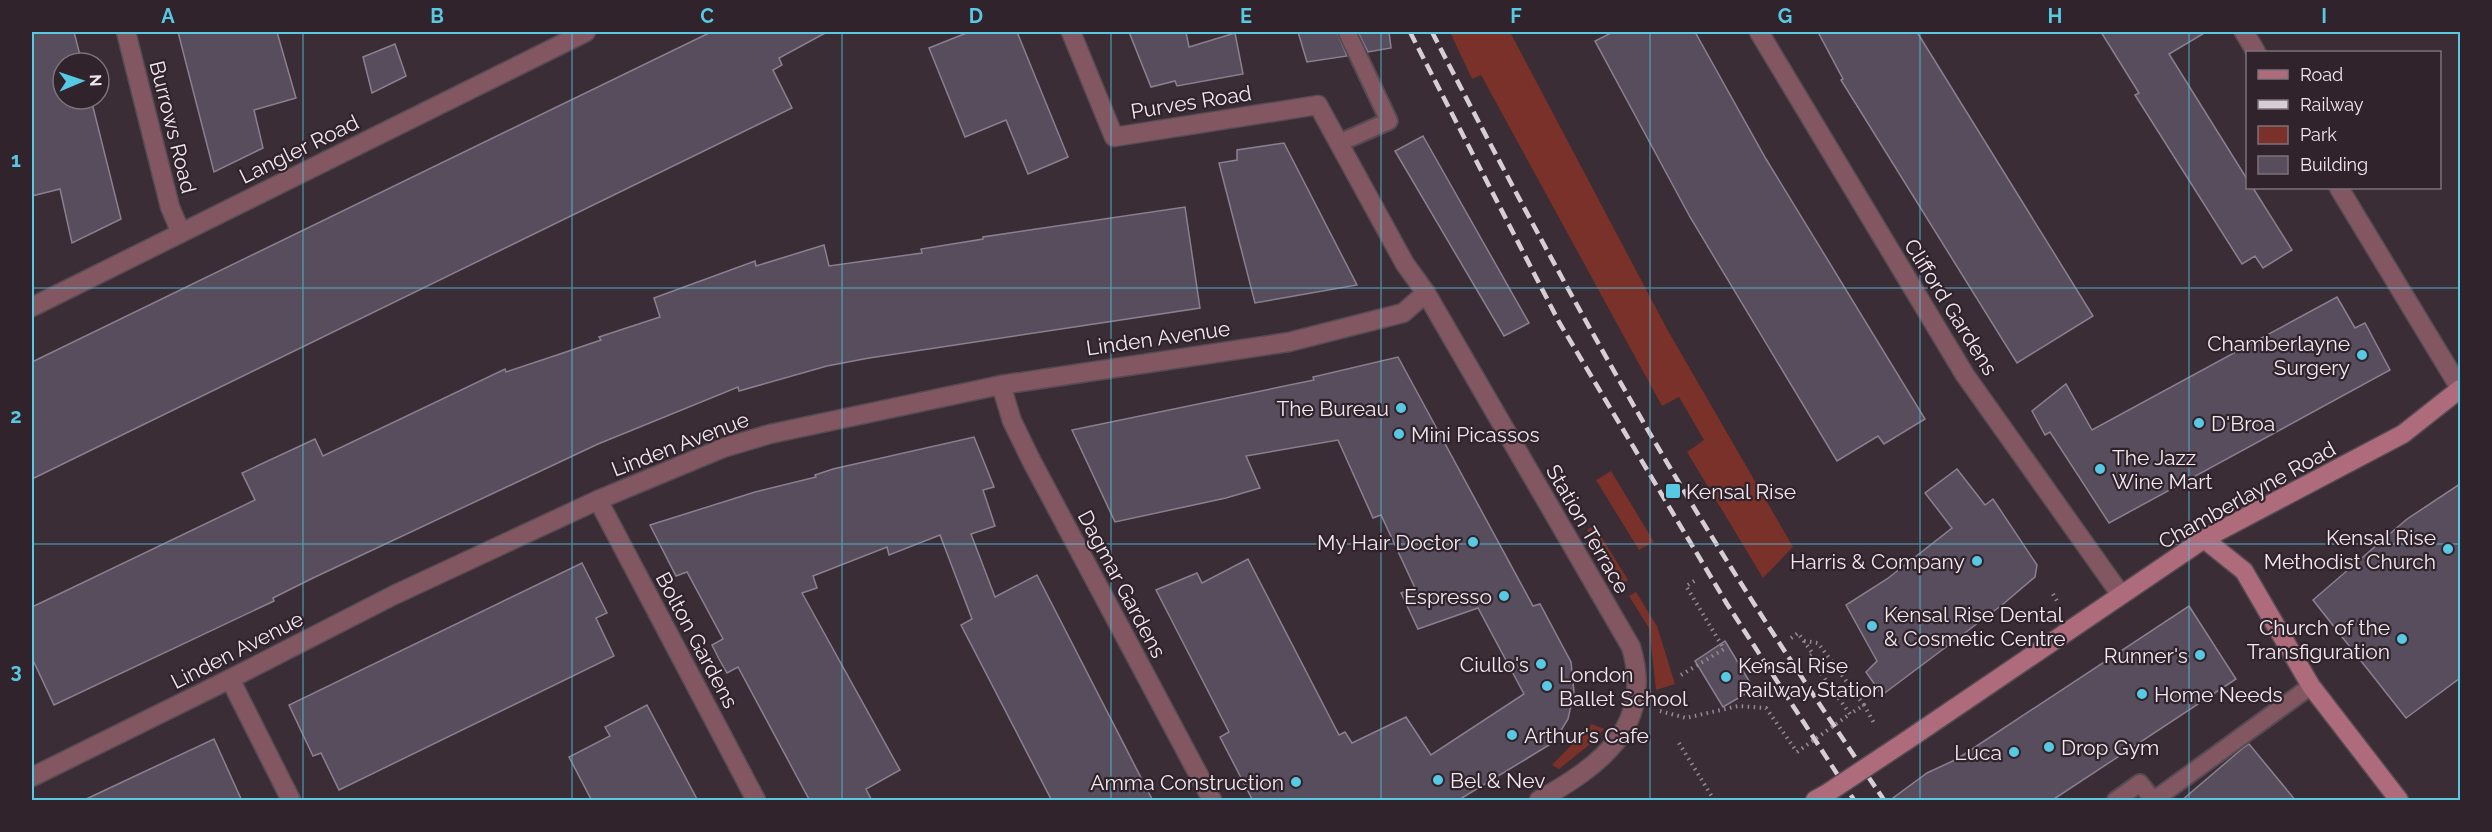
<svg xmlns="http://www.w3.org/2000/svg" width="2492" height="832" font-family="Raleway,sans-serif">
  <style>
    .green { fill: #79312a }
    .building { fill: #574d5c; stroke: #8a8090; stroke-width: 1.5 }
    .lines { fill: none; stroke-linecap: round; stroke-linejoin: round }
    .lane-casing { stroke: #574b53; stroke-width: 20 }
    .street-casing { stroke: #574b53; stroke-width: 21 }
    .secondary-casing { stroke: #574b53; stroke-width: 21 }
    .path { stroke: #958a92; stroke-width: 4; stroke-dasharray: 1.5 4.5; stroke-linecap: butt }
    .lane { stroke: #825762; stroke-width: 16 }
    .street { stroke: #825762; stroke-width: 18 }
    .secondary { stroke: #ae6b7c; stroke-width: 18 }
    .rail { stroke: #d7ced4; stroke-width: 4.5; stroke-dasharray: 12 6; stroke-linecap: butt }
    .secondary-bridge-casing { stroke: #574b53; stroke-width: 21; stroke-linecap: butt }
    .path-bridge { stroke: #958a92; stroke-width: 4; stroke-dasharray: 1.5 4.5; stroke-linecap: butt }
    .secondary-bridge { stroke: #ae6b7c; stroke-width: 18 }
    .grid { fill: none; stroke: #58c9e3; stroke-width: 1.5; stroke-opacity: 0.55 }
    .poi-dot { fill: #58c9e3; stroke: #30232c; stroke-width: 2 }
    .labels { text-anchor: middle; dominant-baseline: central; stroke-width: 4.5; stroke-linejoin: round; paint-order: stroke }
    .street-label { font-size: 21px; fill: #f1e8ee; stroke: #30232c }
    .poi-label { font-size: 21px; fill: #f1e8ee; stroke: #30232c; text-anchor: end }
    .neatline { fill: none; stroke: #58c9e3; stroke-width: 2 }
    .grid-label { font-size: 20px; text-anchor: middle; font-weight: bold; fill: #58c9e3 }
  </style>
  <rect width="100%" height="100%" fill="#3a2d36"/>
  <!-- green -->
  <g class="green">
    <path d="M1450 32H1510L1667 329 1793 547 1763 578 1687 452 1704 440 1679 397 1662 406 1481 75 1472 79Z"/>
    <path d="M1611 471 1654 542 1639 550 1596 480Z"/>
    <path d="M1594 525 1628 580 1622 585 1587 530Z"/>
    <path d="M1636 592 1657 626 1675 684 1656 690 1649 628 1629 596Z"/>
    <path d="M1592 724 1604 729 1594 741 1559 769 1552 765Z"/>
  </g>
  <!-- building -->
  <g class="building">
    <path d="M32 32H74L82 63H63V99H91L121 219 72 243 60 189 32 196Z"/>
    <path d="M178 32H277L296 98 254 110 263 148 214 172Z"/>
    <path d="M711 32H827L779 58 782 65 773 70 792 108 32 479V362Z"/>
    <path d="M969 32H1017L1068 157 1028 174 1006 120 965 137 929 48Z"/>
    <path d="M1129 32H1186L1189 47 1235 33 1243 74 1177 86 1175 81 1151 87Z"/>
    <path d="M1298 32H1337L1347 56 1307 62Z"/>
    <path d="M1358 32H1389L1391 48 1368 52Z"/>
    <path d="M1613 32H1695L1766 159 1925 419 1884 444 1878 436 1837 461 1690 217 1595 41Z"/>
    <path d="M1818 32H1917L2093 316 2017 363 1841 80 1843 79Z"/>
    <path d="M2101 32H2206L2169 54 2247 179V188H2253L2292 250 2263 268 2255 256 2242 264 2135 95 2139 93Z"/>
    <path d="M395 44 406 76 372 93 363 57Z"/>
    <path d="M1423 136 1529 323 1504 336 1395 151Z"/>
    <path d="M1284 143 1357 285 1255 303 1219 163 1237 160V150Z"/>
    <path d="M1185 207 1200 308 869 358 827 366 739 391 738 387 598 444 313 578 273 598 274 601 54 705 32 658V607L255 500 242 473 315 439 323 456 505 369 506 372 557 355 601 340 599 337 660 317 654 298 755 261 756 266 824 245 829 266 922 253 921 249 983 239V237Z"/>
    <path d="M2337 297 2355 328 2365 323 2390 370 2109 523 2050 432 2045 435 2032 411 2066 384 2092 430Z"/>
    <path d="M1398 357 1533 606 1540 604 1571 662 1574 692 1568 719 1554 742 1457 801H1253L1220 737 1229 732 1156 590 1197 573 1202 583 1248 559 1339 735 1345 732 1352 743 1406 717 1431 755 1524 694 1478 608 1418 629 1401 593 1415 588 1381 515 1373 518 1338 440 1246 456 1260 488 1226 498 1115 522 1072 430 1314 380 1313 377Z"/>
    <path d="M974 437 994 487 983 490 995 526 971 534 995 597 1037 575 1153 801H1052L961 625 972 619 940 535 889 555 887 547 813 576 817 588 802 593 900 770 866 789 872 801H810L738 667 727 673 719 659 712 645 723 639 687 572 676 576 650 525 755 492 816 477 815 475 833 469Z"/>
    <path d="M1957 469 1985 505 1993 499 2037 565 2035 577 2002 605 1882 695 1866 672 1877 661 1846 605 1887 579 1952 528 1925 493Z"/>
    <path d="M2460 484V678L2406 718 2313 600 2407 519Z"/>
    <path d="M582 563 607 613 596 618 614 656 339 790 321 753 313 756 289 705Z"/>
    <path d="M2189 606 2236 679 2051 801H1889L1927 773 1957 759Z"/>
    <path d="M1725 641 1754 689 1723 707 1695 661Z"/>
    <path d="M647 705 698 801H592L569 757 610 736 605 727Z"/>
    <path d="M214 739 242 801H82L150 769Z"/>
    <path d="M2249 744 2296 801H2181L2243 748Z"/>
  </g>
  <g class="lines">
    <defs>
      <g id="lane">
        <path d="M1339 143 1389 121 1347 32"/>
        <path d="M2116 800 2140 783 2153 800"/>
        <path d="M2154 800 2311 686"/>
      </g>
      <g id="street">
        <path d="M126 32 170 207 181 233"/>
        <path d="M1071 32 1114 137 1318 105 1405 264 1426 293 1631 647C1655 726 1600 766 1539 800"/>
        <path d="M1759 32 1965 375 2121 595"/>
        <path d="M2244 32 2256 52"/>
        <path d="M2339 188 2460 388"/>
        <path d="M32 307 586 32"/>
        <path d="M1001 385 1012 421 1031 460 1212 800"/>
        <path d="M598 500 756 800"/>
        <path d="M230 679 291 800"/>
        <path d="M32 777 230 679 394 595 598 500 723 448 770 434 1001 385 1289 342 1403 313 1426 293"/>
      </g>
      <g id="secondary">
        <path d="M2204 539 2244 571 2311 686 2399 800"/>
        <path d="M1906 741 2204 539 2403 434 2460 389"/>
        <path d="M1815 800 1826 794"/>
      </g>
    </defs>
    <!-- lane casing -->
    <use href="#lane" class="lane-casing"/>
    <!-- street casing -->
    <use href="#street" class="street-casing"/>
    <!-- secondary casing -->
    <use href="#secondary" class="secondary-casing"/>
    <!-- path -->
    <g class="path">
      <path d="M2053 594 2057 601"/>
      <path d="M1791 638 1798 633 1813 654 1809 657 1850 714 1864 705 1875 725"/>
      <path d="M1804 641 1818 643 1864 705"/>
      <path d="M1681 675 1724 649 1686 586 1696 580"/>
      <path d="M1590 695 1607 699"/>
      <path d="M1660 711 1686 718 1738 706 1766 708 1797 752"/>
      <path d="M1679 743 1714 800"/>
    </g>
    <!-- lane -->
    <use href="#lane" class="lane"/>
    <!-- street -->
    <use href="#street" class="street"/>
    <!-- secondary -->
    <use href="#secondary" class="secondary"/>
    <!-- rail -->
    <g class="rail">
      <path d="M1410 32 1559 322 1727 604 1854 800"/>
      <path d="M1432 32C1510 183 1590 334 1678 481 1743 590 1813 695 1884 800"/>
    </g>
    <defs>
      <path id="secondary-bridge" d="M1826 794 1906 741"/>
    </defs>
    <!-- secondary-bridge casing -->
    <use href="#secondary-bridge" class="secondary-bridge-casing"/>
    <!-- path-bridge -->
    <path class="path-bridge" d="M1797 752 1850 714"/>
    <!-- secondary-bridge -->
    <use href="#secondary-bridge" class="secondary-bridge"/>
  </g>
  <!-- grid -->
  <path class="grid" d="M303 32V800M572 32V800M842 32V800M1111 32V800M1381 32V800M1650 32V800M1920 32V800M2189 32V800M32 288H2460M32 544H2460"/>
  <!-- markers -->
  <g class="poi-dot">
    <circle cx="2362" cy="355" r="6"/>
    <circle cx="1401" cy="408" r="6"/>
    <circle cx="2199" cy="423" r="6"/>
    <circle cx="1399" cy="434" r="6"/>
    <circle cx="2100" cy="469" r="6"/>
    <rect x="1665" y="483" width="16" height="16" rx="3"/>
    <circle cx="1473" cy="542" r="6"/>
    <circle cx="2448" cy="549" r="6"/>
    <circle cx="1977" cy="561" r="6"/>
    <circle cx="1504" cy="596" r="6"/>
    <circle cx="1872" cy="626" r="6"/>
    <circle cx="2402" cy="639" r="6"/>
    <circle cx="2200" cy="655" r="6"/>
    <circle cx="1541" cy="664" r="6"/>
    <circle cx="1726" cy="677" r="6"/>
    <circle cx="1547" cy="686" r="6"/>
    <circle cx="2142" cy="694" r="6"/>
    <circle cx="1512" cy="735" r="6"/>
    <circle cx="2049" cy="747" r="6"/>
    <circle cx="2014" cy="752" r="6"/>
    <circle cx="1438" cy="780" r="6"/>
    <circle cx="1296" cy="782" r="6"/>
  </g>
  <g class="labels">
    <!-- street labels -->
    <g class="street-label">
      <text transform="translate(1191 102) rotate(-9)">Purves Road</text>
      <text transform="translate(173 127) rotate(76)">Burrows Road</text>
      <text transform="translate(299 149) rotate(-26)">Langler Road</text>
      <text transform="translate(1951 307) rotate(58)">Clifford Gardens</text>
      <text transform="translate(1158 338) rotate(-8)">Linden Avenue</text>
      <text transform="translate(680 444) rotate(-21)">Linden Avenue</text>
      <text transform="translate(2247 495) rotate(-29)">Chamberlayne Road</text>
      <text transform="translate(1588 529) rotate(60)">Station Terrace</text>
      <text transform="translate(1122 584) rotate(62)">Dagmar Gardens</text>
      <text transform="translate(697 640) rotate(62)">Bolton Gardens</text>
      <text transform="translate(237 650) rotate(-27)">Linden Avenue</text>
    </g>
    <!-- poi labels -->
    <g class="poi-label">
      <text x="2350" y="343">Chamberlayne<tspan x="2350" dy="24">Surgery</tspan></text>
      <text x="1389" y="408">The Bureau</text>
      <text x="2211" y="423" text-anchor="start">D'Broa</text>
      <text x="1411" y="434" text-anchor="start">Mini Picassos</text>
      <text x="2112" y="457" text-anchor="start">The Jazz<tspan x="2112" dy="24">Wine Mart</tspan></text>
      <text x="1686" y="491" text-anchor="start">Kensal Rise</text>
      <text x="2436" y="537">Kensal Rise<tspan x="2436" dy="24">Methodist Church</tspan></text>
      <text x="1461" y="542">My Hair Doctor</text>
      <text x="1965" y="561">Harris &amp; Company</text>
      <text x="1492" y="596">Espresso</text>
      <text x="1884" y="614" text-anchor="start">Kensal Rise Dental<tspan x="1884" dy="24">&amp; Cosmetic Centre</tspan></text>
      <text x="2390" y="627">Church of the<tspan x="2390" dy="24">Transfiguration</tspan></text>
      <text x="2188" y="655">Runner's</text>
      <text x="1529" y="664">Ciullo's</text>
      <text x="1738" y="665" text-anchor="start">Kensal Rise<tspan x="1738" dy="24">Railway Station</tspan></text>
      <text x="1559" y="674" text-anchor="start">London<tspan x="1559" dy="24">Ballet School</tspan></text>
      <text x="2154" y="694" text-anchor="start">Home Needs</text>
      <text x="1524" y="735" text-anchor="start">Arthur's Cafe</text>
      <text x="2061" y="747" text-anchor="start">Drop Gym</text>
      <text x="2002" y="752">Luca</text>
      <text x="1450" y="780" text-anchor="start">Bel &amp; Nev</text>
      <text x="1284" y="782">Amma Construction</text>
    </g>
  </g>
  <!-- border -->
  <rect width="2492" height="832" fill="none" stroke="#30232c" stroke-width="66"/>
  <!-- legend -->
  <rect x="2246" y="51" width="195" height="138" fill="#30232c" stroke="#7d727a" stroke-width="1.5"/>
  <rect x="2258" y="70" width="30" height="9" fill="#ae6b7c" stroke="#7d727a" stroke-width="1.5"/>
  <text x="2300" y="81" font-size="18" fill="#f1e8ee">Road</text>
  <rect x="2258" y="100" width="30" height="9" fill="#d7ced4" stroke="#7d727a" stroke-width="1.5"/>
  <text x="2300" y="111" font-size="18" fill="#f1e8ee">Railway</text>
  <rect x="2258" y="126" width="30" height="18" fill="#79312a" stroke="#7d727a" stroke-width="1.5"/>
  <text x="2300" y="141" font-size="18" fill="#f1e8ee">Park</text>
  <rect x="2258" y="156" width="30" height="18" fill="#574d5c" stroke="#7d727a" stroke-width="1.5"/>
  <text x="2300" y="171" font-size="18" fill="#f1e8ee">Building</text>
  <!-- north arrow -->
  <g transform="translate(81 81) rotate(88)"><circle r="28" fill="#30232c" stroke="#7d727a" stroke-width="1.5"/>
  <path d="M0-4.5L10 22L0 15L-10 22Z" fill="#58c9e3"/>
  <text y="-9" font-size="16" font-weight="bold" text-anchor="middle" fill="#f1e8ee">N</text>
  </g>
  <rect x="33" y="33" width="2426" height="766" class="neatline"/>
  <g class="grid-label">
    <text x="168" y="23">A</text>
    <text x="437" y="23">B</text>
    <text x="707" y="23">C</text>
    <text x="976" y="23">D</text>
    <text x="1246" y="23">E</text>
    <text x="1516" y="23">F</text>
    <text x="1785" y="23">G</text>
    <text x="2055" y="23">H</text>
    <text x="2324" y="23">I</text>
    <text x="16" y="167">1</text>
    <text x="16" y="423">2</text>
    <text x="16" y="678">3</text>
  </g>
</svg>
